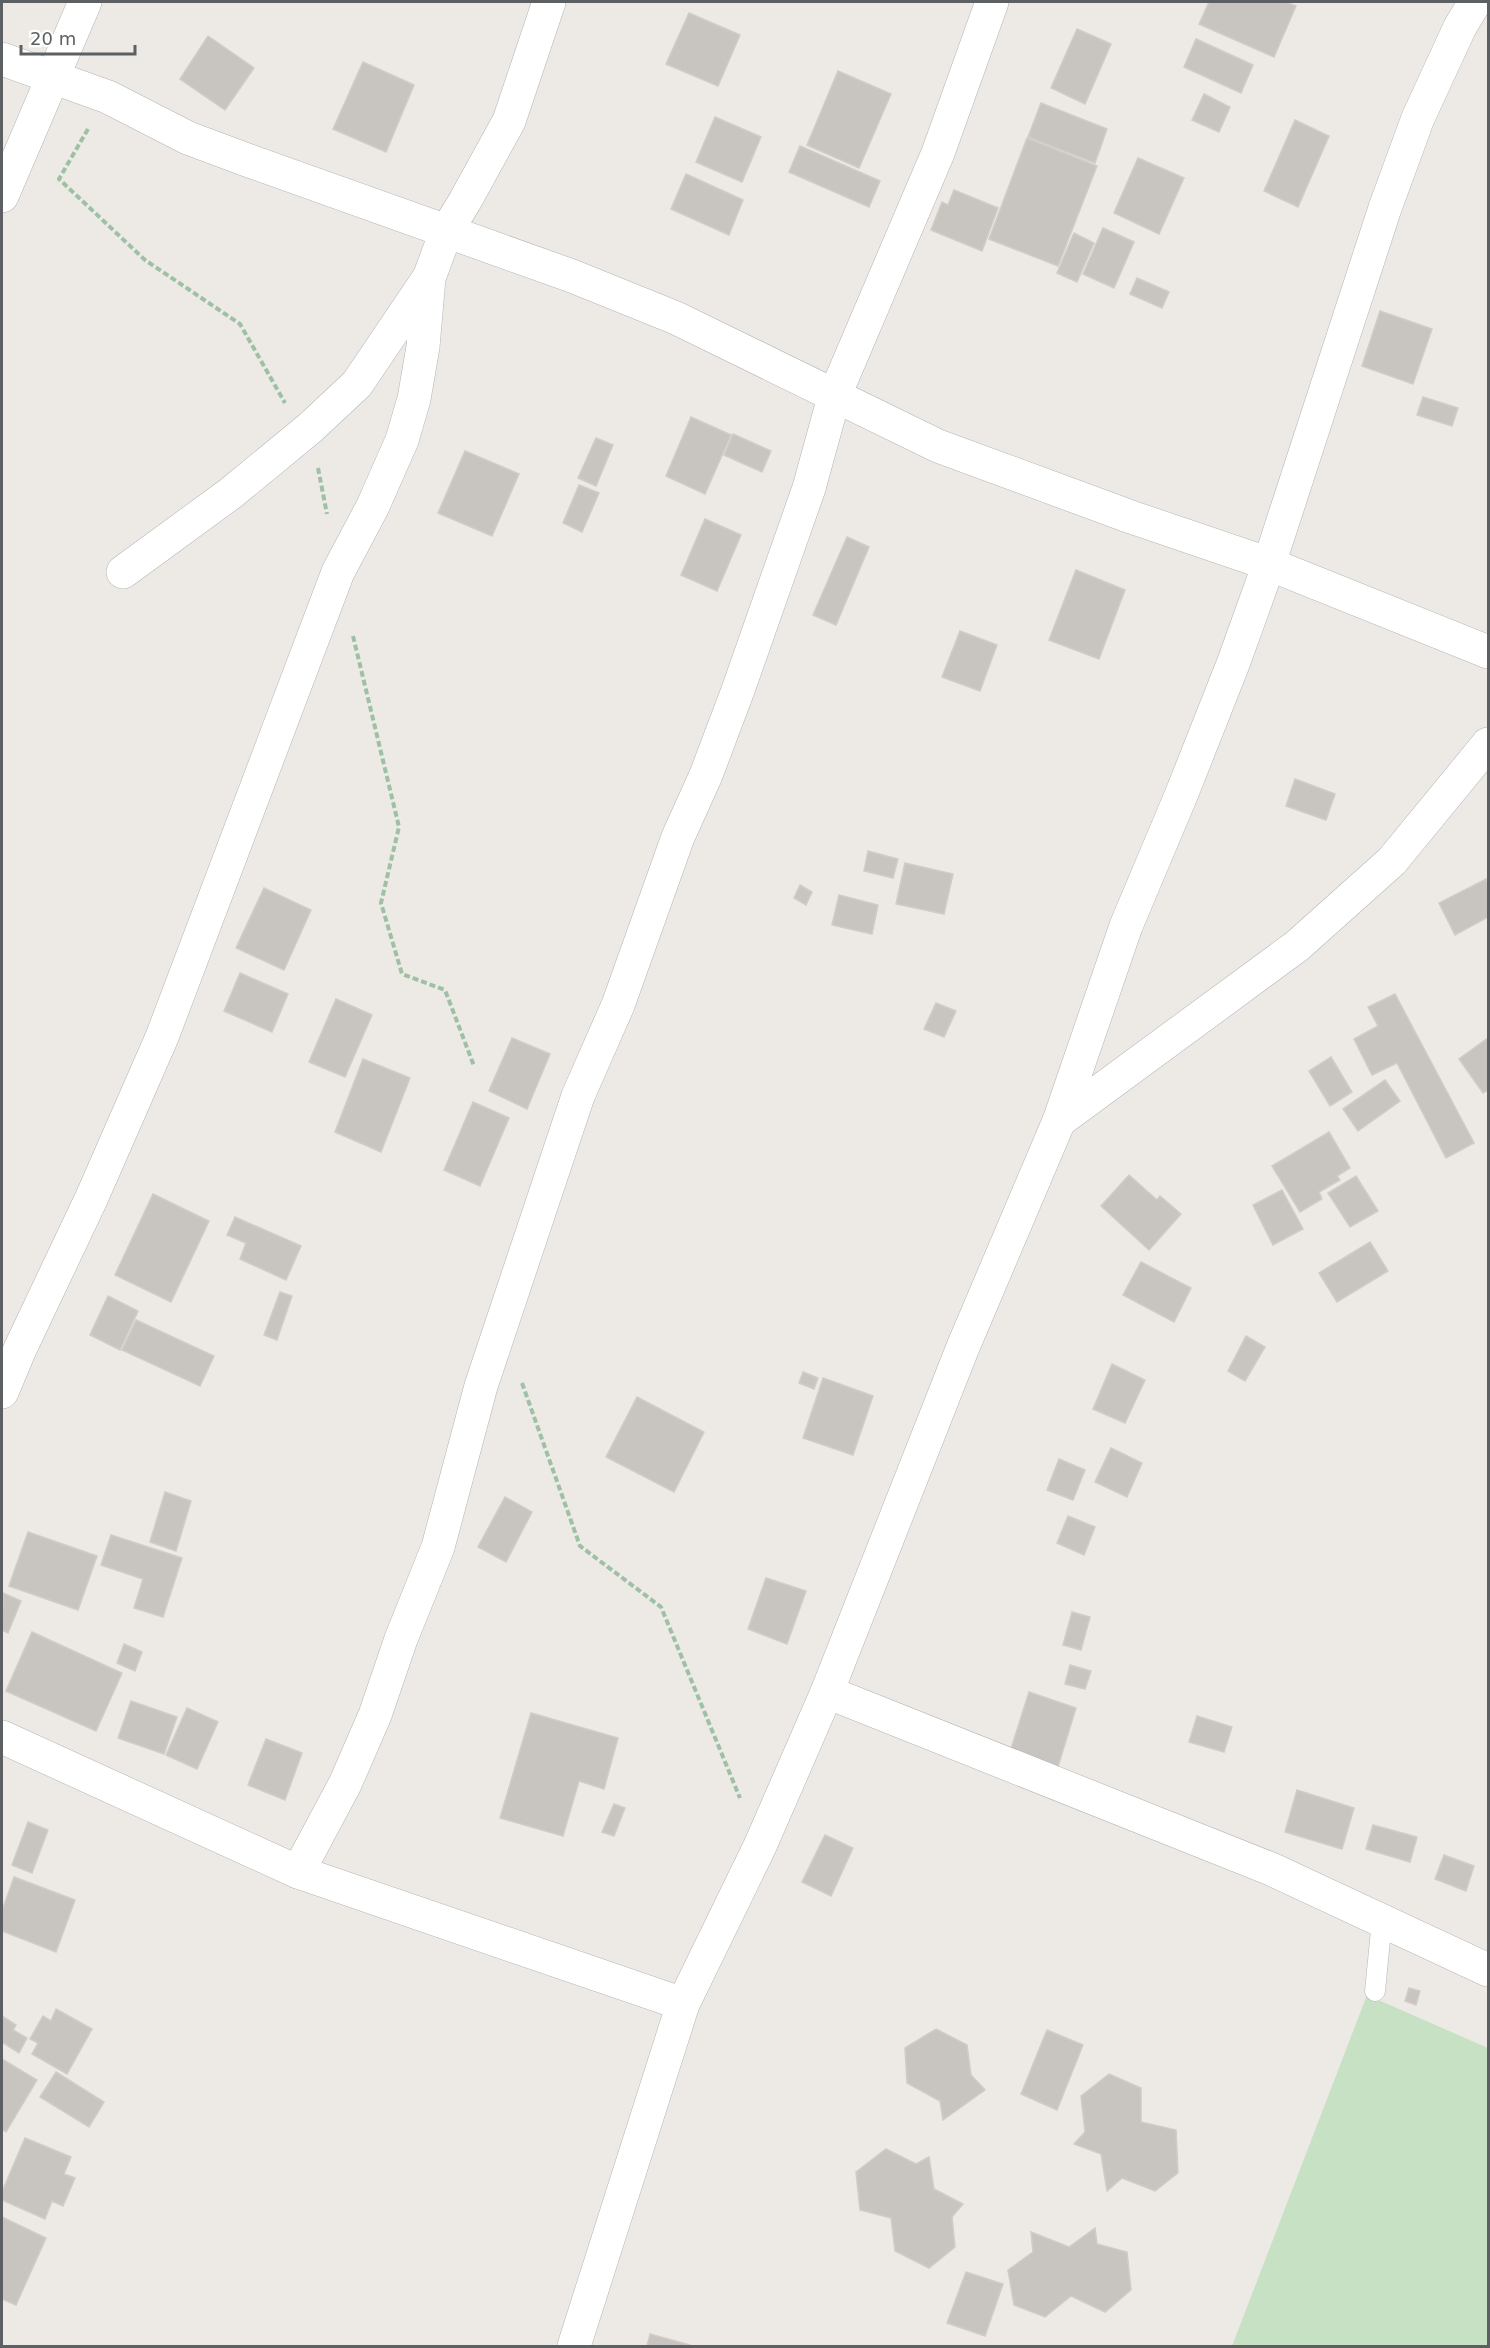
<svg xmlns="http://www.w3.org/2000/svg" width="1490" height="2348" font-family="'DejaVu Sans',sans-serif">
  <style>
    .green { fill: #c7e1c4 }
    .building { fill: #c8c5c1; stroke: #d1ccc4; stroke-width: 1.5 }
    .lines { fill: none; stroke-linecap: round; stroke-linejoin: round }
    .service-casing { stroke: #b2b5b8; stroke-width: 21 }
    .minor-casing { stroke: #b2b5b8; stroke-width: 34 }
    .path { stroke: #9ec1a5; stroke-width: 4; stroke-dasharray: 6 3; stroke-linecap: butt }
    .service { stroke: #fff; stroke-width: 20 }
    .minor { stroke: #fff; stroke-width: 33 }
  </style>
  <rect width="100%" height="100%" fill="#edeae5"/>
  <!-- green -->
  <path class="green" d="M1367 1995 1488 2048V2346H1232Z"/>
  <!-- building -->
  <g class="building">
    <path d="M1209 2H1286L1296 6 1274 57 1199 24Z"/>
    <path d="M689 13 740 35 718 86 666 64Z"/>
    <path d="M1077 29 1111 44 1085 104 1051 88Z"/>
    <path d="M208 36 254 68 225 110 180 79Z"/>
    <path d="M1196 39 1253 65 1241 93 1184 67Z"/>
    <path d="M363 62 414 85 386 152 333 129Z"/>
    <path d="M838 71 891 94 859 168 807 145Z"/>
    <path d="M1204 94 1230 107 1219 132 1192 120Z"/>
    <path d="M1041 103 1107 129 1095 163 1028 137Z"/>
    <path d="M715 117 761 137 742 182 696 162Z"/>
    <path d="M1295 120 1329 136 1298 207 1264 191Z"/>
    <path d="M1027 138 1097 166 1058 266 989 239Z"/>
    <path d="M800 146 880 181 869 207 789 172Z"/>
    <path d="M1138 158 1184 178 1159 234 1114 213Z"/>
    <path d="M686 174 743 200 729 235 671 209Z"/>
    <path d="M954 190 998 208 982 251 931 230 942 202 948 205Z"/>
    <path d="M1103 228 1134 242 1114 288 1083 274Z"/>
    <path d="M1074 233 1094 243 1077 282 1057 273Z"/>
    <path d="M1137 278 1169 292 1162 308 1130 294Z"/>
    <path d="M1380 311 1432 329 1413 384 1362 366Z"/>
    <path d="M1423 397 1458 408 1452 426 1417 415Z"/>
    <path d="M691 417 731 435 705 494 666 476Z"/>
    <path d="M733 434 771 451 762 472 724 455Z"/>
    <path d="M596 438 613 445 596 486 578 478Z"/>
    <path d="M465 451 519 474 492 536 438 513Z"/>
    <path d="M579 485 599 493 582 532 563 523Z"/>
    <path d="M705 519 741 535 717 591 681 575Z"/>
    <path d="M847 537 869 547 836 625 813 615Z"/>
    <path d="M1076 570 1125 590 1099 659 1049 640Z"/>
    <path d="M960 631 997 645 980 691 942 677Z"/>
    <path d="M1295 779 1335 794 1326 820 1286 806Z"/>
    <path d="M868 851 898 859 893 878 864 871Z"/>
    <path d="M905 863 953 874 944 914 896 904Z"/>
    <path d="M1486 879 1488 885V917L1455 935 1439 903Z"/>
    <path d="M800 885 812 892 806 905 794 898Z"/>
    <path d="M264 888 311 910 284 970 236 948Z"/>
    <path d="M839 895 878 905 872 934 832 925Z"/>
    <path d="M240 973 288 994 272 1032 224 1011Z"/>
    <path d="M1395 994 1474 1143 1446 1158 1397 1063 1372 1075 1354 1039 1378 1026 1368 1007Z"/>
    <path d="M336 999 372 1015 345 1077 309 1062Z"/>
    <path d="M936 1003 956 1011 944 1037 924 1029Z"/>
    <path d="M512 1038 550 1054 527 1109 489 1091Z"/>
    <path d="M1488 1038V1090L1483 1093 1459 1059Z"/>
    <path d="M1331 1057 1352 1092 1330 1106 1309 1071Z"/>
    <path d="M363 1059 410 1078 381 1152 335 1132Z"/>
    <path d="M1385 1080 1400 1101 1358 1131 1343 1109Z"/>
    <path d="M473 1102 509 1118 480 1186 444 1170Z"/>
    <path d="M1329 1132 1350 1168 1337 1176 1340 1180 1319 1192 1322 1199 1300 1212 1272 1166Z"/>
    <path d="M1129 1175 1157 1200 1160 1196 1181 1214 1149 1250 1101 1206Z"/>
    <path d="M1356 1176 1378 1211 1350 1227 1328 1193Z"/>
    <path d="M1282 1190 1303 1229 1273 1245 1253 1205Z"/>
    <path d="M153 1194 209 1221 171 1302 115 1275Z"/>
    <path d="M235 1217 301 1246 286 1280 240 1259 246 1243 227 1235Z"/>
    <path d="M1370 1242 1388 1271 1337 1302 1319 1273Z"/>
    <path d="M1141 1262 1191 1288 1174 1322 1123 1295Z"/>
    <path d="M280 1292 292 1296 277 1340 264 1335Z"/>
    <path d="M108 1296 138 1311 120 1350 90 1335Z"/>
    <path d="M136 1320 214 1356 200 1386 122 1350Z"/>
    <path d="M1246 1336 1265 1347 1245 1381 1228 1371Z"/>
    <path d="M1112 1364 1145 1380 1125 1423 1093 1409Z"/>
    <path d="M803 1372 818 1378 814 1389 799 1383Z"/>
    <path d="M823 1378 873 1396 853 1455 803 1438Z"/>
    <path d="M637 1397 704 1432 674 1492 606 1457Z"/>
    <path d="M1111 1448 1142 1463 1127 1497 1095 1482Z"/>
    <path d="M1059 1459 1085 1470 1073 1500 1047 1490Z"/>
    <path d="M165 1492 191 1501 176 1551 150 1542Z"/>
    <path d="M505 1497 532 1512 506 1562 478 1547Z"/>
    <path d="M1068 1516 1095 1527 1084 1555 1057 1543Z"/>
    <path d="M28 1532 97 1556 78 1610 9 1586Z"/>
    <path d="M111 1535 182 1558 163 1617 134 1608 143 1579 101 1565Z"/>
    <path d="M766 1578 806 1591 787 1644 748 1629Z"/>
    <path d="M3 1593 21 1601 8 1633 2 1630Z"/>
    <path d="M1072 1612 1090 1617 1081 1650 1063 1645Z"/>
    <path d="M32 1632 122 1673 96 1731 6 1691Z"/>
    <path d="M124 1644 142 1652 135 1671 117 1663Z"/>
    <path d="M1070 1665 1091 1671 1085 1689 1065 1684Z"/>
    <path d="M1029 1692 1076 1708 1057 1770 1009 1755Z"/>
    <path d="M131 1701 177 1717 164 1754 118 1738Z"/>
    <path d="M187 1708 218 1722 197 1769 166 1755Z"/>
    <path d="M531 1713 618 1738 604 1789 579 1781 563 1836 500 1818Z"/>
    <path d="M1197 1716 1232 1727 1224 1752 1189 1742Z"/>
    <path d="M266 1739 302 1753 285 1800 248 1785Z"/>
    <path d="M1297 1790 1354 1808 1342 1849 1285 1832Z"/>
    <path d="M614 1804 625 1808 614 1836 602 1832Z"/>
    <path d="M28 1822 48 1830 32 1873 12 1865Z"/>
    <path d="M1373 1825 1417 1837 1410 1862 1366 1849Z"/>
    <path d="M825 1835 853 1848 831 1896 802 1882Z"/>
    <path d="M1444 1855 1474 1866 1466 1891 1435 1879Z"/>
    <path d="M14 1877 75 1900 56 1952 2 1931V1911Z"/>
    <path d="M1409 1988 1420 1991 1416 2005 1405 2001Z"/>
    <path d="M56 2009 92 2029 67 2074 32 2054 38 2043 30 2039 43 2016 51 2021Z"/>
    <path d="M2 2016 16 2025 13 2030 27 2038 19 2053 2 2042Z"/>
    <path d="M936 2029 967 2045 971 2075 985 2090 943 2120 940 2101 907 2083 905 2048Z"/>
    <path d="M1047 2030 1083 2045 1057 2110 1021 2094Z"/>
    <path d="M2 2059 37 2080 6 2132 2 2129Z"/>
    <path d="M56 2072 104 2102 89 2127 40 2097Z"/>
    <path d="M1109 2074 1141 2088V2122L1176 2130 1178 2173 1155 2191 1122 2178 1107 2191 1101 2154 1074 2144 1085 2132 1081 2096Z"/>
    <path d="M25 2138 71 2157 64 2174 75 2178 63 2206 52 2201 45 2219 2 2200V2192Z"/>
    <path d="M886 2149 916 2164 929 2157 934 2189 963 2204 952 2217 955 2247 929 2268 895 2251 891 2218 860 2210 856 2172Z"/>
    <path d="M2 2217 46 2238 16 2305 2 2299Z"/>
    <path d="M1095 2228 1097 2244 1127 2252 1131 2290 1105 2312 1071 2296 1045 2317 1014 2305 1008 2270 1033 2252 1031 2232 1069 2247Z"/>
    <path d="M966 2272 1003 2284 985 2336 947 2323Z"/>
    <path d="M650 2334 690 2345V2346H647Z"/>
  </g>
  <g class="lines">
    <defs>
      <path id="service" d="M1375 1991 1382 1920"/>
      <g id="minor">
        <path d="M2 59 108 97 188 138 247 160 572 276 676 318 938 446 1131 517 1269 564 1488 652"/>
        <path d="M2 196 85 2"/>
        <path d="M123 572 231 493 310 428 357 384 428 279"/>
        <path d="M1059 1121 1297 946 1392 861 1488 744"/>
        <path d="M2 1392 20 1349 92 1197 162 1037 338 572 373 506 402 440 414 399 423 347 429 278 446 232 465 201 509 121 549 2"/>
        <path d="M827 1692 1271 1869 1488 1970"/>
        <path d="M2 1737 298 1872 683 2004"/>
        <path d="M298 1872 345 1784 375 1715 401 1639 438 1547 481 1386 578 1096 618 1005 678 837 706 775 738 690 809 488 834 397 938 153 992 2"/>
        <path d="M574 2346 683 2004 760 1846 827 1692 963 1347 1059 1121 1126 926 1182 793 1233 664 1269 564 1385 208 1418 118 1460 27 1475 2"/>
      </g>
    </defs>
    <!-- service casing -->
    <use href="#service" class="service-casing"/>
    <!-- minor casing -->
    <use href="#minor" class="minor-casing"/>
    <!-- path -->
    <g class="path">
      <path d="M88 129 59 179 145 260 240 324 285 403"/>
      <path d="M318 468 327 514"/>
      <path d="M353 636 399 827 381 903 402 974 445 990 474 1066"/>
      <path d="M522 1383 580 1546 661 1607 740 1798"/>
    </g>
    <!-- service -->
    <use href="#service" class="service"/>
    <!-- minor -->
    <use href="#minor" class="minor"/>
  </g>
  <!-- border -->
  <rect width="1490" height="2348" fill="none" stroke="#5c6063" stroke-width="6"/>
  <!-- scale -->
  <path d="M21 45v9h114v-9" fill="none" stroke="#5c6063" stroke-width="3"/>
  <text x="30" y="45" font-size="18" fill="#5c6063" stroke="#ffffff" stroke-width="4.5" paint-order="stroke">20 m</text>
</svg>
